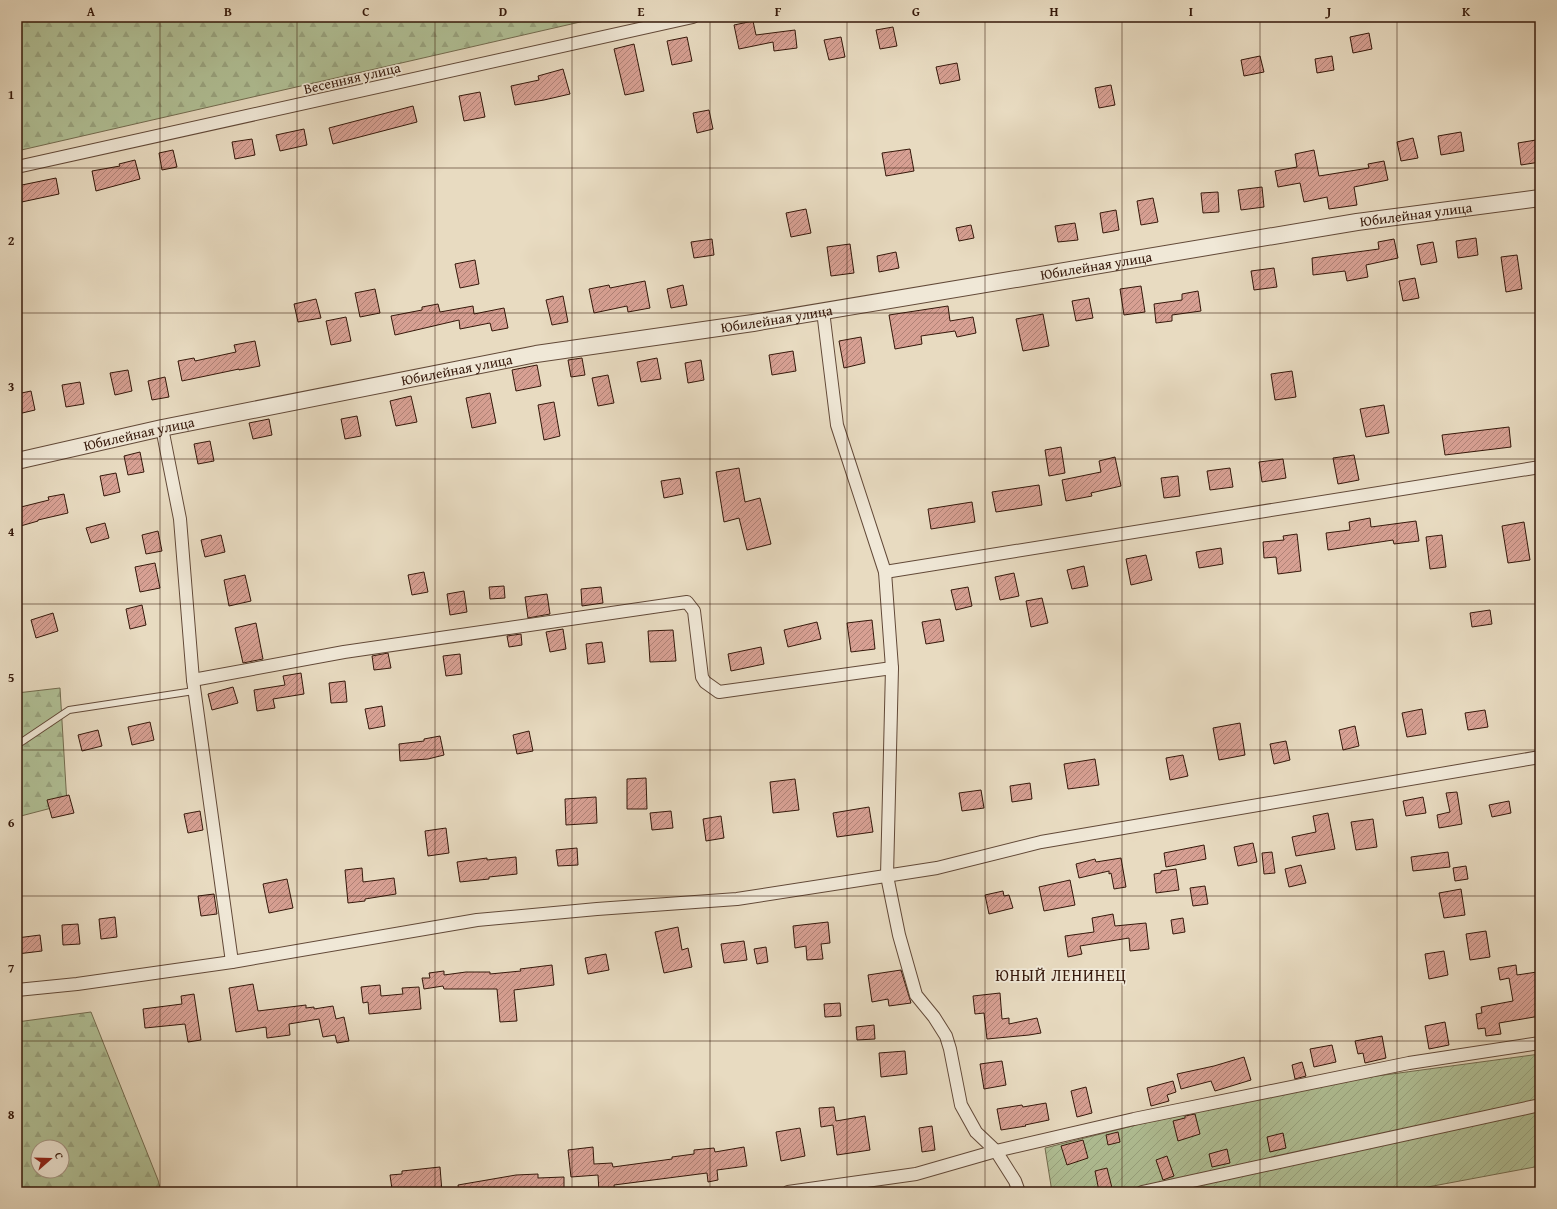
<svg xmlns="http://www.w3.org/2000/svg" width="1557" height="1209" font-family="'Gentium Book Plus',serif">
  <style>
    .forest { fill: url(#forest-firs); stroke: #736c50; fill-rule: evenodd }
    .garden { fill: url(#garden-furrows); stroke: #736c50 }
    .building { fill: url(#building-hatch); stroke: #35180a }
    .lines { fill: none; stroke-linecap: round; stroke-linejoin: round }
    .service-casing { stroke: #624938; stroke-width: 8 }
    .minor-casing { stroke: #624938; stroke-width: 14 }
    .tertiary-casing { stroke: #624938; stroke-width: 18 }
    .service { stroke: #f0e8d7; stroke-width: 6 }
    .minor { stroke: #f0e8d7; stroke-width: 12 }
    .tertiary { stroke: #f0e8d7; stroke-width: 16 }
    .grid { fill: none; stroke: #35180a; stroke-width: 1; stroke-opacity: 0.55 }
    .labels { text-anchor: middle; dominant-baseline: central; stroke-width: 3.5; stroke-linejoin: round; paint-order: stroke }
    .street-label { font-size: 14px; fill: #35180a; stroke: #f0e8d7 }
    .quarter-label { font-size: 16px; letter-spacing: 1px; fill: #35180a; stroke: #f0e8d7 }
    .neatline { fill: none; stroke: #35180a; stroke-width: 1.5 }
    .grid-label { font-size: 13px; text-anchor: middle; font-weight: bold; fill: #35180a }
  </style>
  <defs>
    <pattern id="forest-firs" width="22" height="20" patternUnits="userSpaceOnUse"><rect width="22" height="20" fill="#b1c197"/><path d="M5 1l3.5 6h-7zM16 11l3.5 6h-7z" fill="#99a581"/></pattern>
    <pattern id="garden-furrows" width="10" height="10" patternUnits="userSpaceOnUse"><rect width="10" height="10" fill="#b1c197"/><path d="M-1 1l2-2M0 10L10 0M9 11l2-2" fill="none" stroke="#99a581"/></pattern>
    <pattern id="building-hatch" width="6" height="6" patternUnits="userSpaceOnUse"><rect width="6" height="6" fill="#d7a093"/><path d="M-1 1l2-2M0 6l6-6M5 7l2-2" fill="none" stroke="#af8176"/></pattern>
  </defs>
  <rect width="100%" height="100%" fill="#e8dbc1"/>
  <filter id="stains"><feTurbulence type="fractalNoise" baseFrequency=".005" numOctaves="4"/><feColorMatrix values="0 0 0 0 .2 0 0 0 0 .09 0 0 0 0 .02 0 0 0 .5 -.17"/></filter>
  <radialGradient id="worn" r=".72"><stop offset=".6" stop-color="#630" stop-opacity="0"/><stop offset="1" stop-color="#630" stop-opacity=".3"/></radialGradient>
  <!-- forest -->
  <g class="forest">
    <path d="M17 17H602L17 151Z"/>
    <path d="M60 688 67 804 17 817V693Z"/>
    <path d="M91 1012 158 1180 161 1192H17V1022ZM38 1147H62V1171H38Z"/>
  </g>
  <!-- garden -->
  <path class="garden" d="M1540 1054V1166L1401 1192H1052L1045 1148 1144 1123 1362 1078Z"/>
  <!-- building -->
  <g class="building">
    <path d="M753 21 756 35 795 30 797 48 774 51 773 42 739 49 734 25Z"/>
    <path d="M893 27 897 46 880 49 876 30Z"/>
    <path d="M1369 33 1372 49 1353 53 1350 37Z"/>
    <path d="M687 37 692 61 672 65 667 41Z"/>
    <path d="M841 37 845 57 829 60 824 40Z"/>
    <path d="M634 44 644 91 625 95 614 49Z"/>
    <path d="M1260 56 1264 72 1244 76 1241 60Z"/>
    <path d="M1332 56 1334 70 1317 73 1315 59Z"/>
    <path d="M957 63 960 80 940 84 936 67Z"/>
    <path d="M563 69 570 94 544 100 515 105 511 86 539 80 538 76Z"/>
    <path d="M1111 85 1115 105 1099 108 1095 88Z"/>
    <path d="M480 92 485 117 464 121 459 96Z"/>
    <path d="M413 106 417 122 333 144 329 128Z"/>
    <path d="M709 110 713 129 697 133 693 113Z"/>
    <path d="M304 129 307 145 280 151 276 135Z"/>
    <path d="M1461 132 1464 151 1441 155 1438 136Z"/>
    <path d="M1413 138 1418 158 1401 161 1397 142Z"/>
    <path d="M252 139 255 155 235 159 232 142Z"/>
    <path d="M1536 140 1540 162 1521 165 1518 143Z"/>
    <path d="M910 149 914 171 886 176 882 153Z"/>
    <path d="M173 150 177 167 162 170 159 153Z"/>
    <path d="M1314 150 1319 176 1369 168 1368 164 1384 161 1388 180 1354 187 1357 205 1329 209 1327 197 1304 202 1300 183 1278 187 1275 171 1297 167 1295 154Z"/>
    <path d="M135 160 140 179 96 191 92 171 120 166 119 164Z"/>
    <path d="M56 178 59 194 17 203V186Z"/>
    <path d="M1262 187 1264 207 1241 210 1238 190Z"/>
    <path d="M1218 192 1219 212 1203 213 1201 193Z"/>
    <path d="M1153 198 1158 222 1141 225 1137 201Z"/>
    <path d="M806 209 811 233 791 237 786 213Z"/>
    <path d="M1116 210 1119 230 1103 233 1100 213Z"/>
    <path d="M1075 223 1078 240 1058 242 1055 226Z"/>
    <path d="M971 225 974 238 959 241 956 228Z"/>
    <path d="M1476 238 1478 255 1458 258 1456 241Z"/>
    <path d="M712 239 714 255 694 258 691 242Z"/>
    <path d="M1394 239 1398 258 1366 265 1368 277 1347 281 1345 271 1313 275 1312 258 1379 249 1378 242Z"/>
    <path d="M1433 242 1437 262 1421 265 1417 245Z"/>
    <path d="M850 244 854 273 831 276 827 247Z"/>
    <path d="M896 252 899 268 879 272 877 256Z"/>
    <path d="M1517 255 1522 289 1506 292 1501 257Z"/>
    <path d="M475 260 479 284 460 288 455 264Z"/>
    <path d="M1274 268 1277 287 1254 290 1251 271Z"/>
    <path d="M1415 278 1419 298 1403 301 1399 281Z"/>
    <path d="M645 281 650 308 628 312 627 306 594 313 589 289 609 285 610 288Z"/>
    <path d="M683 285 687 305 671 308 667 289Z"/>
    <path d="M1141 286 1145 312 1124 315 1120 289Z"/>
    <path d="M375 289 380 313 360 317 355 293Z"/>
    <path d="M1198 291 1201 311 1172 315V321L1156 323 1154 304 1182 300V294Z"/>
    <path d="M563 296 568 322 552 325 546 300Z"/>
    <path d="M1089 298 1093 318 1076 321 1072 301Z"/>
    <path d="M316 299 321 318 298 322 294 304Z"/>
    <path d="M438 304 440 312 473 306 474 314 504 308 508 328 492 331 490 323 460 329 459 320 395 335 391 316 422 310V307Z"/>
    <path d="M948 306 950 321 973 317 976 333 957 337 955 331 921 336 922 344 895 349 889 315Z"/>
    <path d="M1043 314 1049 346 1023 351 1016 319Z"/>
    <path d="M346 317 351 341 331 345 326 321Z"/>
    <path d="M861 337 865 363 844 368 839 341Z"/>
    <path d="M255 341 260 366 239 370V369L182 381 178 361 194 358 195 361 236 352 234 345Z"/>
    <path d="M793 351 796 371 772 375 769 355Z"/>
    <path d="M582 358 585 375 571 377 568 360Z"/>
    <path d="M657 358 661 379 641 382 637 362Z"/>
    <path d="M701 360 704 380 688 383 685 363Z"/>
    <path d="M537 365 541 386 516 391 512 370Z"/>
    <path d="M128 370 132 391 115 395 110 373Z"/>
    <path d="M1292 371 1296 397 1275 400 1271 374Z"/>
    <path d="M608 375 614 403 598 406 592 378Z"/>
    <path d="M165 377 169 397 152 400 148 381Z"/>
    <path d="M80 382 84 404 66 407 62 385Z"/>
    <path d="M31 391 35 410 18 414 17 394Z"/>
    <path d="M490 393 496 423 472 428 466 398Z"/>
    <path d="M411 396 417 422 396 426 390 401Z"/>
    <path d="M554 402 560 436 544 440 538 405Z"/>
    <path d="M1384 405 1389 433 1366 437 1360 409Z"/>
    <path d="M357 416 361 436 345 439 341 419Z"/>
    <path d="M269 419 272 435 253 439 249 423Z"/>
    <path d="M1509 427 1511 447 1445 455 1442 435Z"/>
    <path d="M210 441 214 461 198 464 194 444Z"/>
    <path d="M1061 447 1065 473 1049 476 1045 450Z"/>
    <path d="M140 452 144 472 128 475 124 456Z"/>
    <path d="M1354 455 1359 480 1338 484 1333 458Z"/>
    <path d="M1115 457 1121 486 1091 493 1092 496 1066 501 1062 480 1101 472 1099 461Z"/>
    <path d="M1283 459 1286 478 1262 482 1259 462Z"/>
    <path d="M739 468 745 502 760 498 771 544 747 550 739 518 724 522 716 472Z"/>
    <path d="M1230 468 1233 487 1210 490 1207 471Z"/>
    <path d="M116 473 120 492 104 496 100 476Z"/>
    <path d="M1178 476 1180 496 1164 498 1161 478Z"/>
    <path d="M680 478 683 494 664 498 661 481Z"/>
    <path d="M1039 485 1042 505 996 512 992 492Z"/>
    <path d="M64 494 68 513 38 520V521L17 527V508L49 500 48 497Z"/>
    <path d="M972 502 975 522 931 529 928 509Z"/>
    <path d="M1370 518 1371 527 1416 521 1419 541 1394 544 1393 540 1328 550 1326 533 1350 530 1349 522Z"/>
    <path d="M1524 522 1530 560 1508 563 1502 526Z"/>
    <path d="M105 523 109 538 91 543 86 528Z"/>
    <path d="M158 531 162 551 146 554 142 535Z"/>
    <path d="M1297 534 1301 571 1278 574 1276 557 1264 558 1263 542 1284 540 1283 536Z"/>
    <path d="M221 535 225 552 205 557 201 540Z"/>
    <path d="M1442 535 1446 567 1430 569 1426 537Z"/>
    <path d="M1221 548 1223 564 1199 568 1196 552Z"/>
    <path d="M1146 555 1152 580 1131 585 1126 559Z"/>
    <path d="M155 563 160 588 140 592 135 567Z"/>
    <path d="M1084 566 1088 586 1072 589 1067 570Z"/>
    <path d="M424 572 428 592 412 595 408 575Z"/>
    <path d="M1014 573 1019 596 1000 600 995 577Z"/>
    <path d="M245 575 251 601 229 606 224 580Z"/>
    <path d="M504 586 505 598 490 599 489 587Z"/>
    <path d="M601 587 603 603 582 606 581 589Z"/>
    <path d="M968 587 972 606 956 610 951 590Z"/>
    <path d="M464 591 467 612 450 615 447 594Z"/>
    <path d="M547 594 550 614 528 618 525 597Z"/>
    <path d="M1042 598 1048 623 1031 627 1026 601Z"/>
    <path d="M142 605 146 625 130 629 126 609Z"/>
    <path d="M1490 610 1492 624 1472 627 1470 613Z"/>
    <path d="M53 613 58 631 36 638 31 620Z"/>
    <path d="M940 619 944 641 926 644 922 622Z"/>
    <path d="M872 620 875 649 851 652 847 623Z"/>
    <path d="M817 622 821 639 788 647 784 630Z"/>
    <path d="M256 623 263 659 243 663 235 628Z"/>
    <path d="M563 629 566 649 550 652 546 632Z"/>
    <path d="M673 630 676 661 650 662 648 631Z"/>
    <path d="M521 634 522 645 509 647 507 636Z"/>
    <path d="M602 642 605 662 588 664 586 644Z"/>
    <path d="M761 647 764 664 731 671 728 654Z"/>
    <path d="M388 653 391 668 374 670 372 656Z"/>
    <path d="M460 654 462 674 446 676 443 656Z"/>
    <path d="M301 673 304 694 273 699 275 708 257 711 254 690 285 685 283 676Z"/>
    <path d="M345 681 347 702 331 703 329 683Z"/>
    <path d="M233 687 238 703 212 710 208 694Z"/>
    <path d="M382 706 385 726 369 729 365 709Z"/>
    <path d="M1422 709 1426 734 1407 737 1402 713Z"/>
    <path d="M1485 710 1488 727 1468 730 1465 713Z"/>
    <path d="M150 722 154 740 132 745 128 727Z"/>
    <path d="M1240 723 1245 755 1219 760 1213 728Z"/>
    <path d="M1355 726 1359 746 1343 750 1339 730Z"/>
    <path d="M98 730 102 746 82 751 78 735Z"/>
    <path d="M529 731 533 751 517 754 513 735Z"/>
    <path d="M440 736 444 755 428 759 400 761 399 744 424 741V739Z"/>
    <path d="M1286 741 1290 760 1274 764 1270 744Z"/>
    <path d="M1183 755 1188 776 1170 780 1166 758Z"/>
    <path d="M1095 759 1099 785 1068 789 1064 764Z"/>
    <path d="M646 778 647 809H627V779Z"/>
    <path d="M795 779 799 810 773 813 770 782Z"/>
    <path d="M1030 783 1032 799 1012 802 1010 786Z"/>
    <path d="M981 790 984 808 962 811 959 793Z"/>
    <path d="M1457 792 1462 824 1439 828 1437 815 1450 812 1446 793Z"/>
    <path d="M69 795 74 813 52 818 47 800Z"/>
    <path d="M596 797 597 823 566 825 565 799Z"/>
    <path d="M1423 797 1426 813 1406 816 1403 801Z"/>
    <path d="M1509 801 1511 813 1492 817 1489 805Z"/>
    <path d="M869 807 873 832 837 837 833 813Z"/>
    <path d="M200 811 203 830 188 833 184 814Z"/>
    <path d="M671 811 673 828 652 830 650 813Z"/>
    <path d="M1328 813 1335 849 1296 856 1292 837 1316 832 1313 816Z"/>
    <path d="M721 816 724 838 706 841 703 819Z"/>
    <path d="M1373 819 1377 847 1356 850 1351 822Z"/>
    <path d="M446 828 449 853 428 856 425 831Z"/>
    <path d="M1253 843 1257 862 1238 866 1234 847Z"/>
    <path d="M1204 845 1206 859 1166 867 1164 853Z"/>
    <path d="M577 848 578 865 558 866 556 850Z"/>
    <path d="M1272 852 1275 873 1264 874 1262 853Z"/>
    <path d="M1448 852 1450 867 1413 871 1411 857Z"/>
    <path d="M516 857 517 874 489 877V879L460 882 457 862 487 858V860Z"/>
    <path d="M1121 858 1126 887 1114 889 1111 873 1109 874V871L1079 878 1076 864 1095 859 1096 862Z"/>
    <path d="M1301 865 1306 883 1289 887 1285 869Z"/>
    <path d="M1466 866 1468 879 1455 881 1453 868Z"/>
    <path d="M362 868 363 882 394 878 396 894 365 899V901L348 903 345 870Z"/>
    <path d="M1176 869 1179 890 1156 893 1154 874 1161 873V871Z"/>
    <path d="M287 879 293 908 269 913 263 884Z"/>
    <path d="M1070 880 1075 905 1044 911 1039 887Z"/>
    <path d="M1205 886 1208 904 1193 906 1190 888Z"/>
    <path d="M1461 889 1465 915 1444 918 1439 893Z"/>
    <path d="M1003 891 1004 896 1009 895 1013 908 989 914 985 895Z"/>
    <path d="M214 894 217 914 201 916 198 896Z"/>
    <path d="M1113 914 1115 926 1146 923 1149 949 1130 951 1129 938 1080 946 1082 954 1068 957 1065 936 1094 932 1092 918Z"/>
    <path d="M115 917 117 937 101 939 99 919Z"/>
    <path d="M1183 918 1185 932 1173 934 1171 920Z"/>
    <path d="M828 922 830 943 821 944 823 959 807 960 806 946 795 948 793 926Z"/>
    <path d="M78 924 80 944 63 945 62 925Z"/>
    <path d="M678 927 682 950 688 948 692 967 664 973 655 932Z"/>
    <path d="M1486 931 1490 957 1470 960 1466 934Z"/>
    <path d="M40 935 42 951 17 954V938Z"/>
    <path d="M744 941 747 960 724 963 721 944Z"/>
    <path d="M766 947 768 962 757 964 754 949Z"/>
    <path d="M1444 951 1448 975 1429 979 1425 954Z"/>
    <path d="M606 954 609 970 588 974 585 958Z"/>
    <path d="M552 965 554 985 514 990 517 1021 500 1022 497 989H444L443 986 424 989 422 978H430L429 973 444 971V975L466 972H490V974L521 971 520 969Z"/>
    <path d="M1516 965 1517 975 1537 972 1540 989V1016L1499 1023 1501 1034 1486 1036 1485 1028 1478 1029 1476 1014 1482 1013 1481 1007 1513 1001 1509 978 1500 980 1498 968Z"/>
    <path d="M901 970 911 1003 889 1006 888 999 872 1002 868 975Z"/>
    <path d="M253 984 258 1011 306 1005V1008L314 1007V1009L333 1006 336 1019 344 1017 349 1041 337 1043 335 1035 323 1037 319 1019 289 1024 290 1035 267 1038 266 1027 236 1032 229 988Z"/>
    <path d="M380 985 381 996 403 994 402 988 419 987 421 1009 369 1014 368 1002 363 1003 361 987Z"/>
    <path d="M1000 993 1002 1019 1009 1018V1024L1037 1018 1041 1033 1029 1035 987 1039 984 1013 975 1014 973 996Z"/>
    <path d="M194 994 201 1040 188 1042 185 1024 145 1028 143 1009 182 1004 181 996Z"/>
    <path d="M840 1003 841 1016 825 1017 824 1004Z"/>
    <path d="M1445 1022 1449 1045 1429 1049 1425 1026Z"/>
    <path d="M874 1025 875 1039 857 1040 856 1027Z"/>
    <path d="M1382 1036 1386 1058 1365 1063 1363 1053 1358 1054 1355 1041Z"/>
    <path d="M1332 1045 1336 1062 1314 1067 1310 1049Z"/>
    <path d="M905 1051 907 1074 881 1077 879 1053Z"/>
    <path d="M1244 1057 1251 1080 1215 1091 1211 1081 1181 1089 1177 1074 1214 1066Z"/>
    <path d="M1002 1061 1006 1085 984 1089 980 1064Z"/>
    <path d="M1302 1062 1306 1076 1295 1079 1292 1065Z"/>
    <path d="M1173 1081 1176 1092 1167 1095 1169 1101 1151 1106 1147 1088Z"/>
    <path d="M1086 1087 1092 1113 1077 1117 1071 1091Z"/>
    <path d="M1046 1103 1049 1120 1025 1125 1026 1126 1001 1130 997 1109 1022 1105 1023 1107Z"/>
    <path d="M834 1107 836 1121 865 1116 870 1150 837 1155 833 1125 821 1127 819 1108Z"/>
    <path d="M1195 1114 1200 1134 1178 1141 1173 1121 1185 1118V1116Z"/>
    <path d="M932 1126 935 1150 922 1152 919 1128Z"/>
    <path d="M800 1128 805 1156 781 1161 776 1132Z"/>
    <path d="M1118 1132 1120 1142 1108 1145 1106 1135Z"/>
    <path d="M1283 1133 1286 1148 1270 1152 1267 1137Z"/>
    <path d="M1083 1140 1088 1158 1067 1165 1061 1146Z"/>
    <path d="M593 1147 594 1164 612 1163 613 1167 672 1159V1157L694 1154V1150L714 1148 715 1152 744 1147 747 1166 717 1170 718 1180 708 1182 707 1173 614 1185 615 1192H599L598 1175 571 1177 568 1150Z"/>
    <path d="M1227 1149 1230 1163 1212 1167 1209 1154Z"/>
    <path d="M1167 1156 1174 1176 1163 1180 1156 1160Z"/>
    <path d="M440 1167 442 1192H396V1189H392L390 1175 402 1174V1171Z"/>
    <path d="M1107 1168 1112 1188 1099 1191 1095 1171Z"/>
    <path d="M538 1174V1178L564 1177V1192H459L458 1185 516 1175Z"/>
  </g>
  <g class="lines">
    <defs>
      <path id="service" d="M17 745 69 710 194 691"/>
      <g id="minor">
        <path d="M17 167 693 17"/>
        <path d="M823 311 837 425 885 572 892 668 887 876 899 935 916 995 934 1017 946 1036 950 1049 961 1105 976 1132 996 1151 1015 1181 1019 1192"/>
        <path d="M162 428 180 519 193 680 232 962"/>
        <path d="M885 572 1540 467"/>
        <path d="M193 680 344 652 687 602 694 611 702 677 705 682 719 692 892 668"/>
        <path d="M17 990 77 984 232 962 477 920 597 909 737 899 937 868 1041 842 1540 757"/>
        <path d="M788 1192 916 1174 996 1151 1134 1119 1409 1063 1540 1043"/>
        <path d="M1142 1192 1540 1105"/>
      </g>
      <g id="tertiary">
        <path id="s1" d="M17 461 162 428 536 354 753 323 1357 222 1540 198"/>
      </g>
    </defs>
    <!-- service casing -->
    <use href="#service" class="service-casing"/>
    <!-- minor casing -->
    <use href="#minor" class="minor-casing"/>
    <!-- tertiary casing -->
    <use href="#tertiary" class="tertiary-casing"/>
    <!-- service -->
    <use href="#service" class="service"/>
    <!-- minor -->
    <use href="#minor" class="minor"/>
    <!-- tertiary -->
    <use href="#tertiary" class="tertiary"/>
  </g>
  <!-- grid -->
  <path class="grid" d="M160 17V1192M297 17V1192M435 17V1192M572 17V1192M710 17V1192M847 17V1192M985 17V1192M1122 17V1192M1260 17V1192M1397 17V1192M17 168H1540M17 313H1540M17 459H1540M17 604H1540M17 750H1540M17 896H1540M17 1041H1540"/>
  <g class="labels">
    <!-- street labels -->
    <g class="street-label">
      <text transform="translate(352 78) rotate(-13)">Весенняя улица</text>
      <text stroke="none"><textPath href="#s1" startOffset="1421">Юбилейная улица</textPath></text>
      <text stroke="none"><textPath href="#s1" startOffset="1097">Юбилейная улица</textPath></text>
      <text stroke="none"><textPath href="#s1" startOffset="773">Юбилейная улица</textPath></text>
      <text stroke="none"><textPath href="#s1" startOffset="449">Юбилейная улица</textPath></text>
      <text stroke="none"><textPath href="#s1" startOffset="125">Юбилейная улица</textPath></text>
    </g>
    <!-- quarter labels -->
    <g class="quarter-label">
      <text x="1061" y="975">ЮНЫЙ ЛЕНИНЕЦ</text>
    </g>
  </g>
  <!-- margin -->
  <rect width="1557" height="1209" fill="none" stroke="#e8dbc1" stroke-width="44"/>
  <!-- north arrow -->
  <g transform="translate(50 1159) rotate(70)"><circle r="19" fill="#f0e8d7" stroke="#a59585"/>
  <path d="M0-3L7 15L0 10L-7 15Z" fill="#8f2418"/>
  <text y="-6" font-size="11" font-weight="bold" text-anchor="middle" fill="#35180a">С</text>
  </g>
  <rect x="22" y="22" width="1513" height="1165" class="neatline"/>
  <g class="grid-label">
    <text x="91" y="16">A</text>
    <text x="228" y="16">B</text>
    <text x="366" y="16">C</text>
    <text x="503" y="16">D</text>
    <text x="641" y="16">E</text>
    <text x="778" y="16">F</text>
    <text x="916" y="16">G</text>
    <text x="1054" y="16">H</text>
    <text x="1191" y="16">I</text>
    <text x="1329" y="16">J</text>
    <text x="1466" y="16">K</text>
    <text x="11" y="99">1</text>
    <text x="11" y="245">2</text>
    <text x="11" y="391">3</text>
    <text x="11" y="536">4</text>
    <text x="11" y="682">5</text>
    <text x="11" y="827">6</text>
    <text x="11" y="973">7</text>
    <text x="11" y="1119">8</text>
  </g>
  <rect width="100%" height="100%" filter="url(#stains)"/>
  <rect width="100%" height="100%" fill="url(#worn)"/>
</svg>
